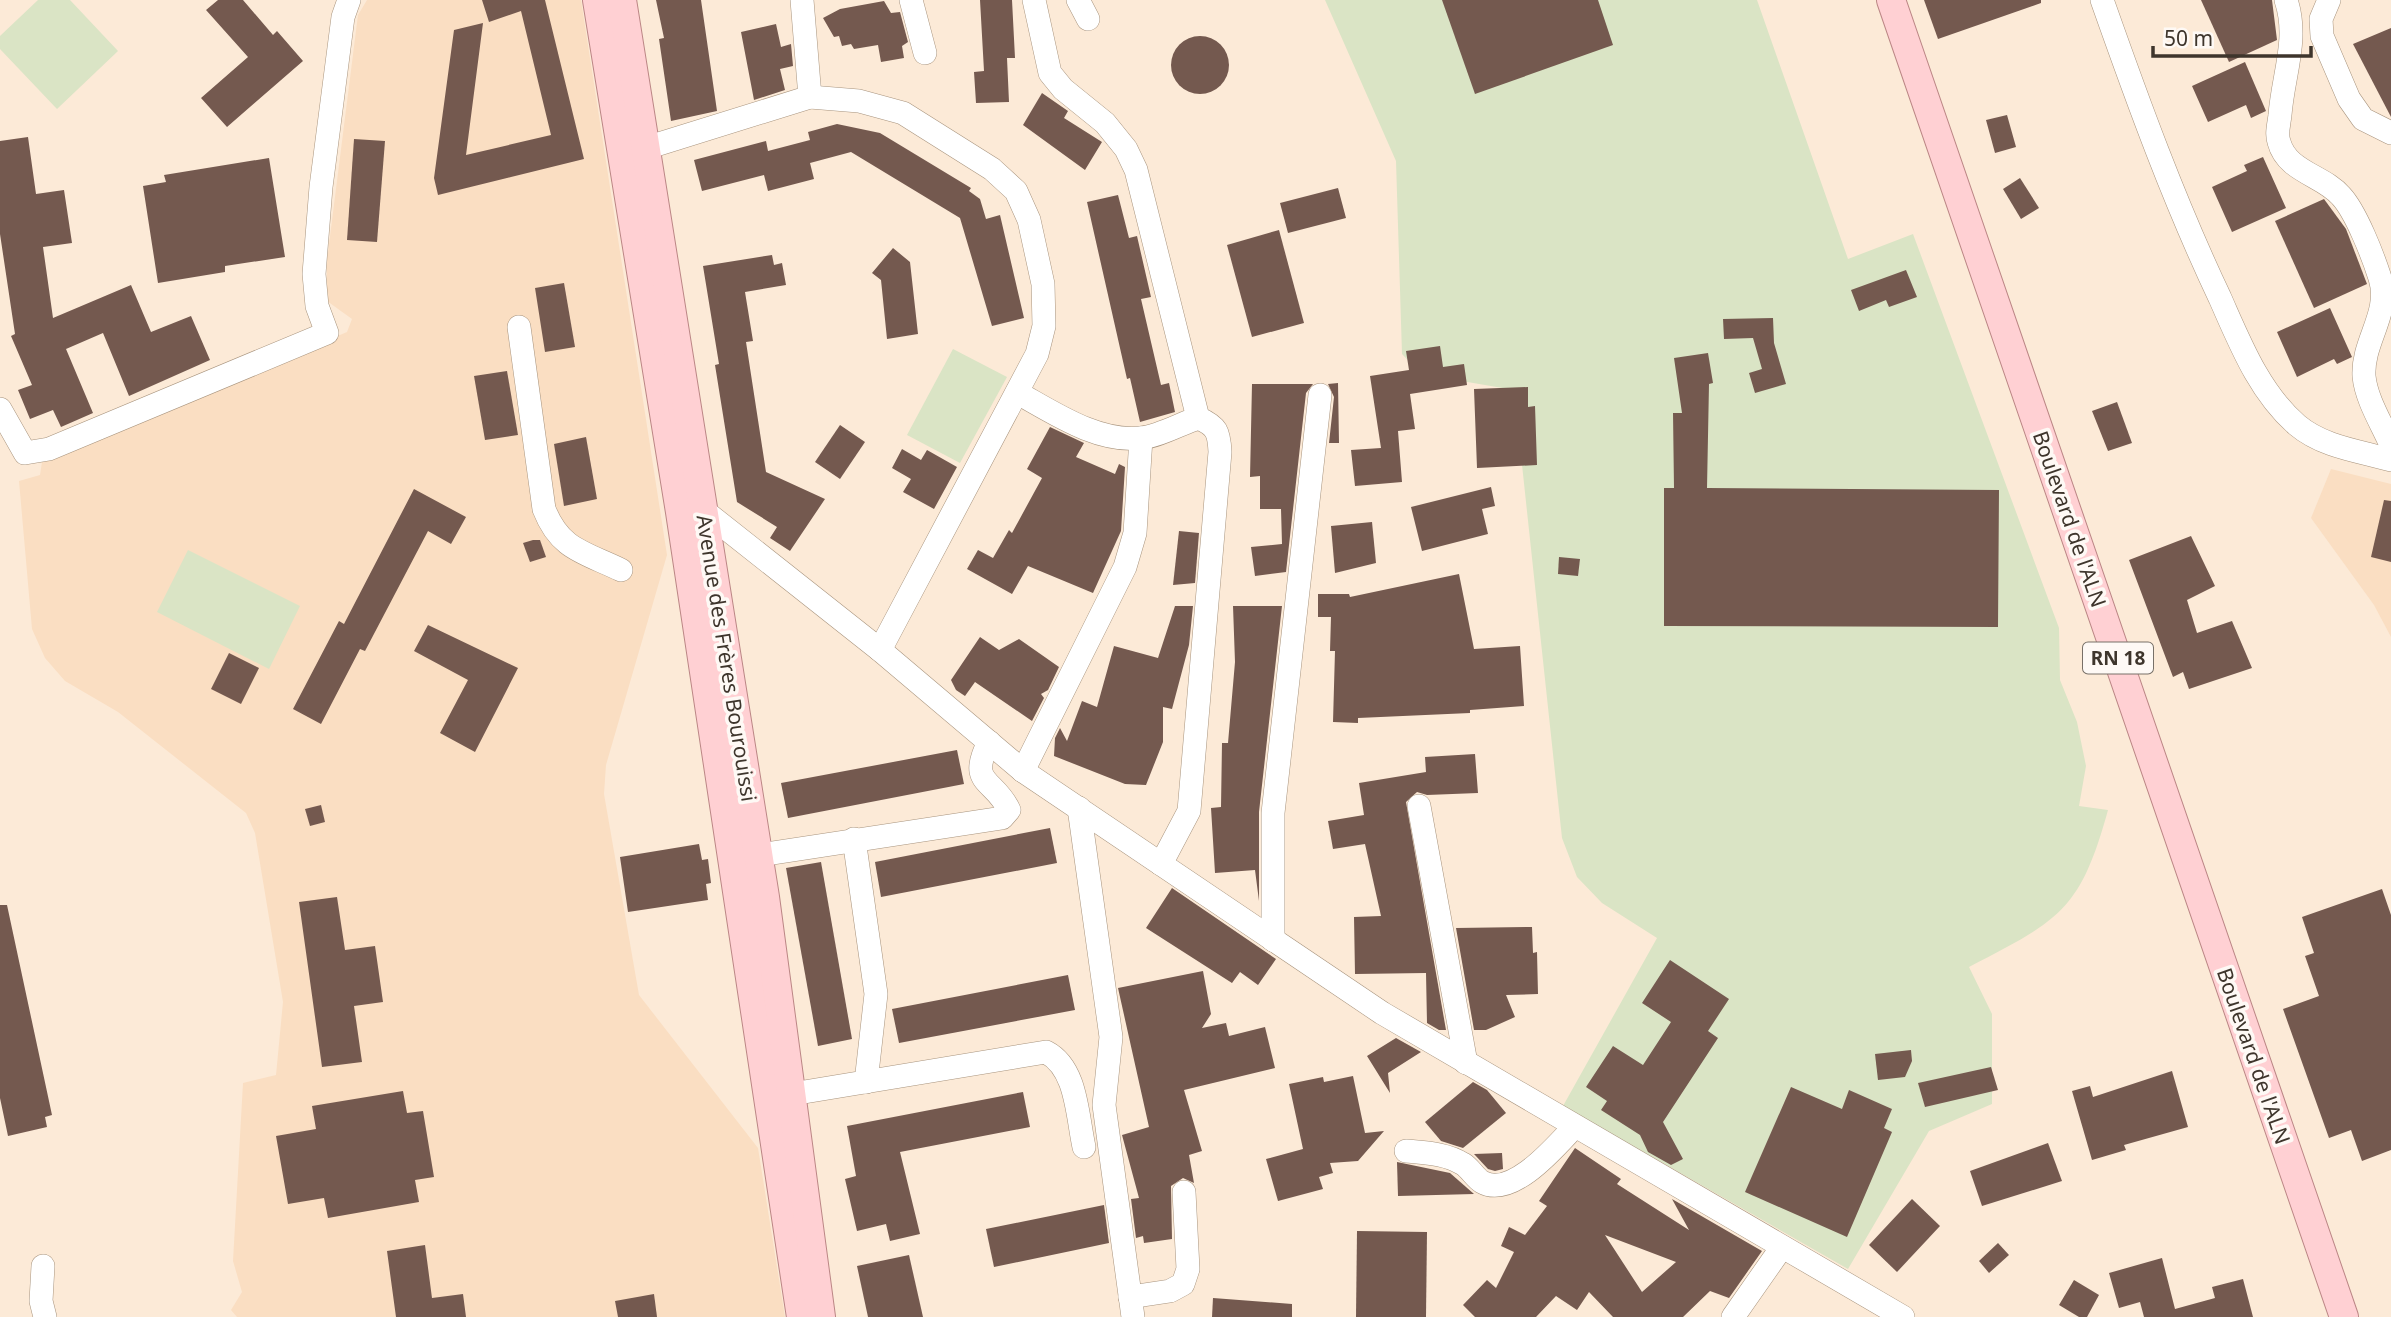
<svg xmlns="http://www.w3.org/2000/svg" width="2391" height="1317" font-family="'Noto Sans',sans-serif">
  <style>
    .built { fill: #fadec2 }
    .green { fill: #dae4c5 }
    .building { fill: #74594f; fill-rule: evenodd }
    .lines { fill: none; stroke-linecap: round; stroke-linejoin: round }
    .minor-casing { stroke: #a8947e; stroke-width: 24 }
    .major-casing { stroke: #bb8685; stroke-width: 30 }
    .minor { stroke: #fff; stroke-width: 23 }
    .major { stroke: #ffd0d3; stroke-width: 28 }
    .labels { text-anchor: middle; dominant-baseline: central; stroke-width: 7; stroke-linejoin: round; paint-order: stroke }
    .shield { fill: #fef9f5; stroke: #787068; stroke-width: 2 }
    .shield-label { font-size: 19px; font-weight: bold; fill: #3e352c }
    .street-label { font-size: 21px; fill: #3e352c; stroke: #fef9f5 }
  </style>
  <rect width="100%" height="100%" fill="#fcead7"/>
  <!-- built -->
  <g class="built">
    <path d="M367 0H581L667 555 606 765 604 794 639 995 758 1148 785 1317H237L231 1310 242 1292 233 1261 243 1083 276 1075 283 1002 255 833 246 813 118 712 65 681 45 658 32 629 19 481 40 475 42 462 347 332 352 319 327 301V260L358 15Z"/>
    <path d="M2331 469 2391 484V637L2374 605 2311 518Z"/>
  </g>
  <!-- green -->
  <g class="green">
    <path d="M38 0H70L118 51 57 109 0 49V36Z"/>
    <path d="M1325 0H1757L1848 259 1913 234 2059 628 2060 680 2077 722 2086 766 2079 806 2108 810C2080 912 2059 920 1969 967L1992 1014V1104L1929 1131 1848 1269 1563 1106 1657 938 1602 903 1577 877 1562 838 1514 390 1421 374 1402 354 1396 161Z"/>
    <path d="M953 349 1007 377 960 463 907 435Z"/>
    <path d="M188 550 300 606 269 669 157 612Z"/>
  </g>
  <!-- building -->
  <g class="building">
    <path d="M218 0H243L273 35 277 31 303 61 227 127 201 98 248 57 206 10Z"/>
    <path d="M482 0H545L584 159 438 195 434 178 454 30 483 23 466 155 551 135 521 11 489 22Z"/>
    <path d="M656 0H701L717 111 671 121 659 39 664 38Z"/>
    <path d="M980 0H1012L1015 58H1007L1009 102 976 103 974 72 984 71Z"/>
    <path d="M1442 0H1598L1613 45 1475 94Z"/>
    <path d="M1924 0H2041V3L1938 39Z"/>
    <path d="M2201 0H2272L2277 40 2229 62Z"/>
    <path d="M884 1 891 13 900 12 908 42 902 46 904 58 881 62 878 45 854 49 851 44 842 46 839 36 834 37 823 18 840 9Z"/>
    <path d="M776 24 781 47 791 44 793 66 780 69 785 90 754 100 741 32Z"/>
    <path d="M2391 28V117L2353 44Z"/>
    <circle cx="1200" cy="65" r="29"/>
    <path d="M2245 62 2266 111 2251 118 2246 105 2208 122 2192 86Z"/>
    <path d="M1042 93 1068 111 1064 118 1102 142 1085 170 1023 125Z"/>
    <path d="M2007 115 2016 147 1995 153 1986 120Z"/>
    <path d="M837 124 880 133 971 188 969 191 980 199 986 219 1000 215 1024 318 992 326 960 218 851 152 810 163 814 179 768 191 764 175 702 191 694 160 766 141 768 151 810 140 808 132Z"/>
    <path d="M28 137 36 194 64 190 72 243 43 247 53 318 131 285 151 332 191 316 210 360 129 396 103 333 66 349 93 413 61 427 53 410 30 419 18 390 32 385 11 336 15 334 0 234V141Z"/>
    <path d="M354 139 385 141 377 242 347 240Z"/>
    <path d="M2263 157 2286 208 2232 232 2212 187 2247 171 2244 165Z"/>
    <path d="M269 158 285 257 225 266V272L158 283 143 186 166 182 164 175Z"/>
    <path d="M2020 178 2039 208 2021 219 2003 189Z"/>
    <path d="M1338 188 1346 218 1288 233 1280 203Z"/>
    <path d="M1118 195 1129 238 1137 236 1151 297 1141 299 1161 385 1169 383 1175 412 1140 422 1130 378 1127 379 1087 202Z"/>
    <path d="M2324 199 2346 229 2367 284 2314 308 2275 221Z"/>
    <path d="M1279 230 1304 323 1252 337 1227 245Z"/>
    <path d="M893 248 910 262 918 334 887 339 881 280 872 273Z"/>
    <path d="M772 255 774 265 782 263 786 285 745 292 753 341 746 342 766 472 825 499 790 551 770 538 777 527 737 502 715 365 719 364 703 266Z"/>
    <path d="M1906 270 1917 297 1889 307 1886 300 1859 311 1851 290Z"/>
    <path d="M564 283 575 347 545 352 535 288Z"/>
    <path d="M2330 308 2352 357 2337 364 2334 359 2297 377 2277 332Z"/>
    <path d="M1773 318 1774 343 1786 384 1755 393 1749 373 1762 369 1753 338 1724 339 1723 319Z"/>
    <path d="M1440 346 1443 367 1464 364 1467 385 1410 394 1415 429 1398 431 1402 482 1355 486 1351 450 1381 448 1370 376 1409 370 1406 351Z"/>
    <path d="M1708 353 1713 383 1709 384 1707 488 1999 490 1998 627 1664 626V488H1674L1673 413H1682L1674 358Z"/>
    <path d="M507 371 518 435 485 440 474 376Z"/>
    <path d="M1338 383 1339 443H1329L1334 397 1328 384Z"/>
    <path d="M1252 384H1313L1306 393 1286 572 1255 576 1251 547 1282 544 1281 509H1260V476L1250 477Z"/>
    <path d="M1528 387V407L1535 406 1537 465 1477 468 1474 389Z"/>
    <path d="M2117 402 2132 443 2108 451 2092 411Z"/>
    <path d="M840 425 865 442 840 479 815 462Z"/>
    <path d="M1050 427 1084 443 1076 457 1115 474 1119 464 1125 467 1121 531 1093 593 1028 566 1012 594 967 569 978 550 993 558 1009 530 1012 533 1042 478 1027 469Z"/>
    <path d="M586 437 597 499 564 506 554 444Z"/>
    <path d="M902 449 921 460 927 450 957 467 934 509 903 492 911 479 892 468Z"/>
    <path d="M1491 487 1495 506 1482 509 1488 534 1422 551 1411 507Z"/>
    <path d="M414 489 466 517 451 544 428 531 365 651 360 649 321 724 293 709 339 621 344 624Z"/>
    <path d="M2384 500 2391 501V562L2371 557Z"/>
    <path d="M1372 522 1376 563 1335 573 1331 526Z"/>
    <path d="M1179 531 1199 533 1195 583 1173 585Z"/>
    <path d="M2191 536 2215 586 2187 600 2197 633 2232 621 2252 668 2189 689 2183 672 2173 677 2129 560Z"/>
    <path d="M533 540H540L546 557 530 562 523 543Z"/>
    <path d="M1559 557 1580 559 1578 576 1558 574Z"/>
    <path d="M1459 574 1474 649 1520 646 1524 706 1470 710V713L1358 718V723L1333 722 1335 651H1330L1331 617H1318V594H1349L1350 597Z"/>
    <path d="M1175 606H1193L1189 645 1172 709 1163 707V742L1146 785 1125 784 1054 756 1055 738 1060 728 1067 741 1082 701 1097 707 1114 646 1158 658Z"/>
    <path d="M1233 606H1282L1259 812V901L1255 870 1215 873 1211 808 1221 807 1222 743H1228L1235 662Z"/>
    <path d="M428 625 518 668 475 752 440 733 468 680 414 651Z"/>
    <path d="M980 637 999 650 1019 639 1059 667 1048 690 1041 694 1044 698 1032 721 975 682 965 696 956 690 951 680Z"/>
    <path d="M229 653 259 668 241 704 211 689Z"/>
    <path d="M957 750 964 784 788 818 781 783Z"/>
    <path d="M1475 754 1478 793 1427 795 1417 792 1406 802 1446 1030H1439L1427 1023 1426 973 1355 974 1354 917 1381 916 1365 844 1333 849 1328 821 1364 815 1359 783 1426 772 1425 757Z"/>
    <path d="M321 805 325 822 310 826 305 809Z"/>
    <path d="M1050 828 1057 863 881 897 875 862Z"/>
    <path d="M699 844 702 860 708 859 711 883 706 884 708 900 628 912 620 857Z"/>
    <path d="M821 862 852 1039 818 1046 786 868Z"/>
    <path d="M1172 888 1276 959 1258 985 1240 972 1232 983 1146 928Z"/>
    <path d="M2382 889 2391 915V1150L2362 1161 2351 1130 2329 1138 2283 1009 2319 996 2305 956 2314 953 2302 917Z"/>
    <path d="M337 897 345 950 375 946 383 1002 354 1006 362 1062 322 1067 299 902Z"/>
    <path d="M0 905H7L52 1115 45 1117 47 1127 8 1136 0 1098Z"/>
    <path d="M1532 927 1533 953 1537 952 1538 994 1506 995 1515 1017 1486 1030H1474L1456 928Z"/>
    <path d="M1670 960 1729 999 1708 1031 1718 1038 1663 1122 1683 1159 1671 1165 1648 1152 1640 1135 1601 1110 1607 1101 1586 1087 1613 1046 1643 1065 1671 1022 1642 1003Z"/>
    <path d="M1203 971 1211 1014 1202 1028 1226 1023 1229 1036 1265 1027 1275 1068 1184 1090 1202 1151 1189 1155 1194 1183 1183 1178 1171 1186 1172 1239 1144 1243 1143 1236 1136 1238 1131 1199 1139 1198 1122 1135 1149 1127 1118 988Z"/>
    <path d="M1068 975 1075 1010 899 1043 892 1009Z"/>
    <path d="M1396 1038 1421 1052 1388 1073 1390 1093 1367 1056Z"/>
    <path d="M1911 1050 1912 1061 1905 1077 1878 1080 1875 1054Z"/>
    <path d="M1991 1067 1998 1090 1925 1107 1918 1083Z"/>
    <path d="M2172 1071 2188 1127 2124 1145 2126 1150 2092 1160 2072 1091 2090 1086 2093 1097Z"/>
    <path d="M1353 1076 1365 1133 1384 1131 1358 1161 1330 1163 1333 1173 1319 1177 1323 1189 1278 1201 1266 1159 1303 1149 1289 1084 1323 1077 1324 1082Z"/>
    <path d="M1473 1082 1487 1090 1506 1113 1463 1148 1441 1141 1425 1122Z"/>
    <path d="M1791 1087 1842 1109 1849 1090 1892 1109 1884 1128 1892 1132 1847 1237 1745 1192Z"/>
    <path d="M403 1091 407 1113 423 1111 434 1177 415 1180 419 1202 328 1218 324 1198 288 1204 276 1136 316 1129 312 1106Z"/>
    <path d="M1023 1092 1030 1127 900 1152 920 1234 890 1241 886 1224 857 1231 845 1179 856 1176 847 1126Z"/>
    <path d="M2048 1143 2062 1181 1982 1206 1970 1171Z"/>
    <path d="M1575 1148 1621 1179 1617 1184 1689 1230 1672 1199 1762 1251 1729 1298 1710 1291 1683 1317H1613L1589 1292 1577 1310 1556 1296 1536 1317H1475L1463 1305 1487 1280 1496 1288 1514 1252 1501 1246 1509 1227 1525 1235 1547 1206 1539 1201ZM1605 1235 1676 1262 1642 1292Z"/>
    <path d="M1502 1153 1503 1169 1495 1171 1488 1169 1474 1154Z"/>
    <path d="M1397 1162 1450 1173 1474 1194 1398 1196Z"/>
    <path d="M1912 1199 1940 1226 1897 1272 1869 1245Z"/>
    <path d="M1104 1205 1109 1243 994 1267 986 1229Z"/>
    <path d="M1357 1231 1427 1232 1426 1317H1356Z"/>
    <path d="M1998 1243 2009 1255 1989 1273 1979 1261Z"/>
    <path d="M425 1245 432 1298 463 1294 466 1317H396L387 1251Z"/>
    <path d="M909 1255 923 1317H868L857 1266Z"/>
    <path d="M2162 1258 2175 1309 2215 1298 2212 1287 2243 1279 2253 1317H2144L2140 1302 2119 1308 2109 1273Z"/>
    <path d="M2074 1280 2099 1295 2087 1317H2079L2059 1305Z"/>
    <path d="M654 1294 657 1317H618L615 1301Z"/>
    <path d="M1213 1298 1292 1304V1317H1212Z"/>
  </g>
  <g class="lines">
    <defs>
      <g id="minor">
        <path d="M802 0 810 97"/>
        <path d="M911 0 925 53"/>
        <path d="M1034 0 1050 73 1063 89 1105 123 1126 149 1136 170 1198 418"/>
        <path d="M1078 0 1088 19"/>
        <path d="M2102 0C2138 102 2174 201 2220 298 2240 343 2259 392 2297 425 2323 447 2359 451 2391 460"/>
        <path d="M2286 0C2299 39 2283 75 2280 115 2279 124 2276 134 2279 142 2287 172 2323 175 2341 196 2356 212 2373 256 2380 278 2391 313 2362 341 2364 376 2366 399 2382 424 2391 445"/>
        <path d="M2329 0 2321 19 2322 36 2349 99 2363 119 2391 133"/>
        <path d="M646 148 810 97 859 101 903 113 992 169 1016 191 1029 220 1043 284 1044 326 1037 354 880 650"/>
        <path d="M519 327 544 509C560 550 584 552 621 570"/>
        <path d="M1018 393C1054 413 1098 443 1141 438 1160 436 1180 424 1198 418 1217 426 1219 432 1220 452L1189 811 1161 864"/>
        <path d="M0 409 25 453 49 449 327 333 317 306 314 274 321 187 343 17 349 0"/>
        <path d="M692 511 703 510 880 650 1023 771 1382 1013 1903 1317"/>
        <path d="M1023 771 1125 567 1135 533 1141 438"/>
        <path d="M1419 806 1466 1063"/>
        <path d="M1079 808 1111 1037 1104 1105 1133 1317"/>
        <path d="M854 839 876 994 866 1082"/>
        <path d="M759 855 1002 818 1009 810C994 778 967 785 989 742"/>
        <path d="M1273 940V813L1320 395"/>
        <path d="M792 1094 1046 1052C1077 1068 1077 1115 1084 1147"/>
        <path d="M1406 1151C1426 1153 1445 1153 1463 1164 1470 1168 1475 1178 1482 1182 1512 1199 1556 1146 1574 1127"/>
        <path d="M43 1266 41 1301 45 1317"/>
        <path d="M1130 1297 1170 1291 1183 1284 1188 1269 1184 1192"/>
        <path d="M1733 1317 1782 1247"/>
      </g>
      <g id="major">
        <path d="M597 0 680 512 801 1317"/>
        <path d="M622 0 765 897 821 1317"/>
        <path d="M1891 0 2344 1317"/>
      </g>
    </defs>
    <!-- minor casing -->
    <use href="#minor" class="minor-casing"/>
    <!-- major casing -->
    <use href="#major" class="major-casing"/>
    <!-- minor -->
    <use href="#minor" class="minor"/>
    <!-- major -->
    <use href="#major" class="major"/>
  </g>
  <g class="labels">
    <!-- shield labels -->
    <rect class="shield" x="2083" y="642.5" width="70" height="31" rx="5"/>
    <g class="shield-label">
      <text x="2118" y="658">RN 18</text>
    </g>
    <!-- street labels -->
    <g class="street-label">
      <text transform="translate(2070 519) rotate(71)">Boulevard de l'ALN</text>
      <text transform="translate(727 658) rotate(81)">Avenue des Frères Bourouissi</text>
      <text transform="translate(2254 1056) rotate(71)">Boulevard de l'ALN</text>
    </g>
  </g>
  <!-- scale -->
  <path d="M2153 46v10h158v-10" fill="none" stroke="#3e352c" stroke-width="3.5"/>
  <text x="2164" y="46" font-size="21" fill="#3e352c" stroke="#fef9f5" stroke-width="5" paint-order="stroke">50 m</text>
</svg>
